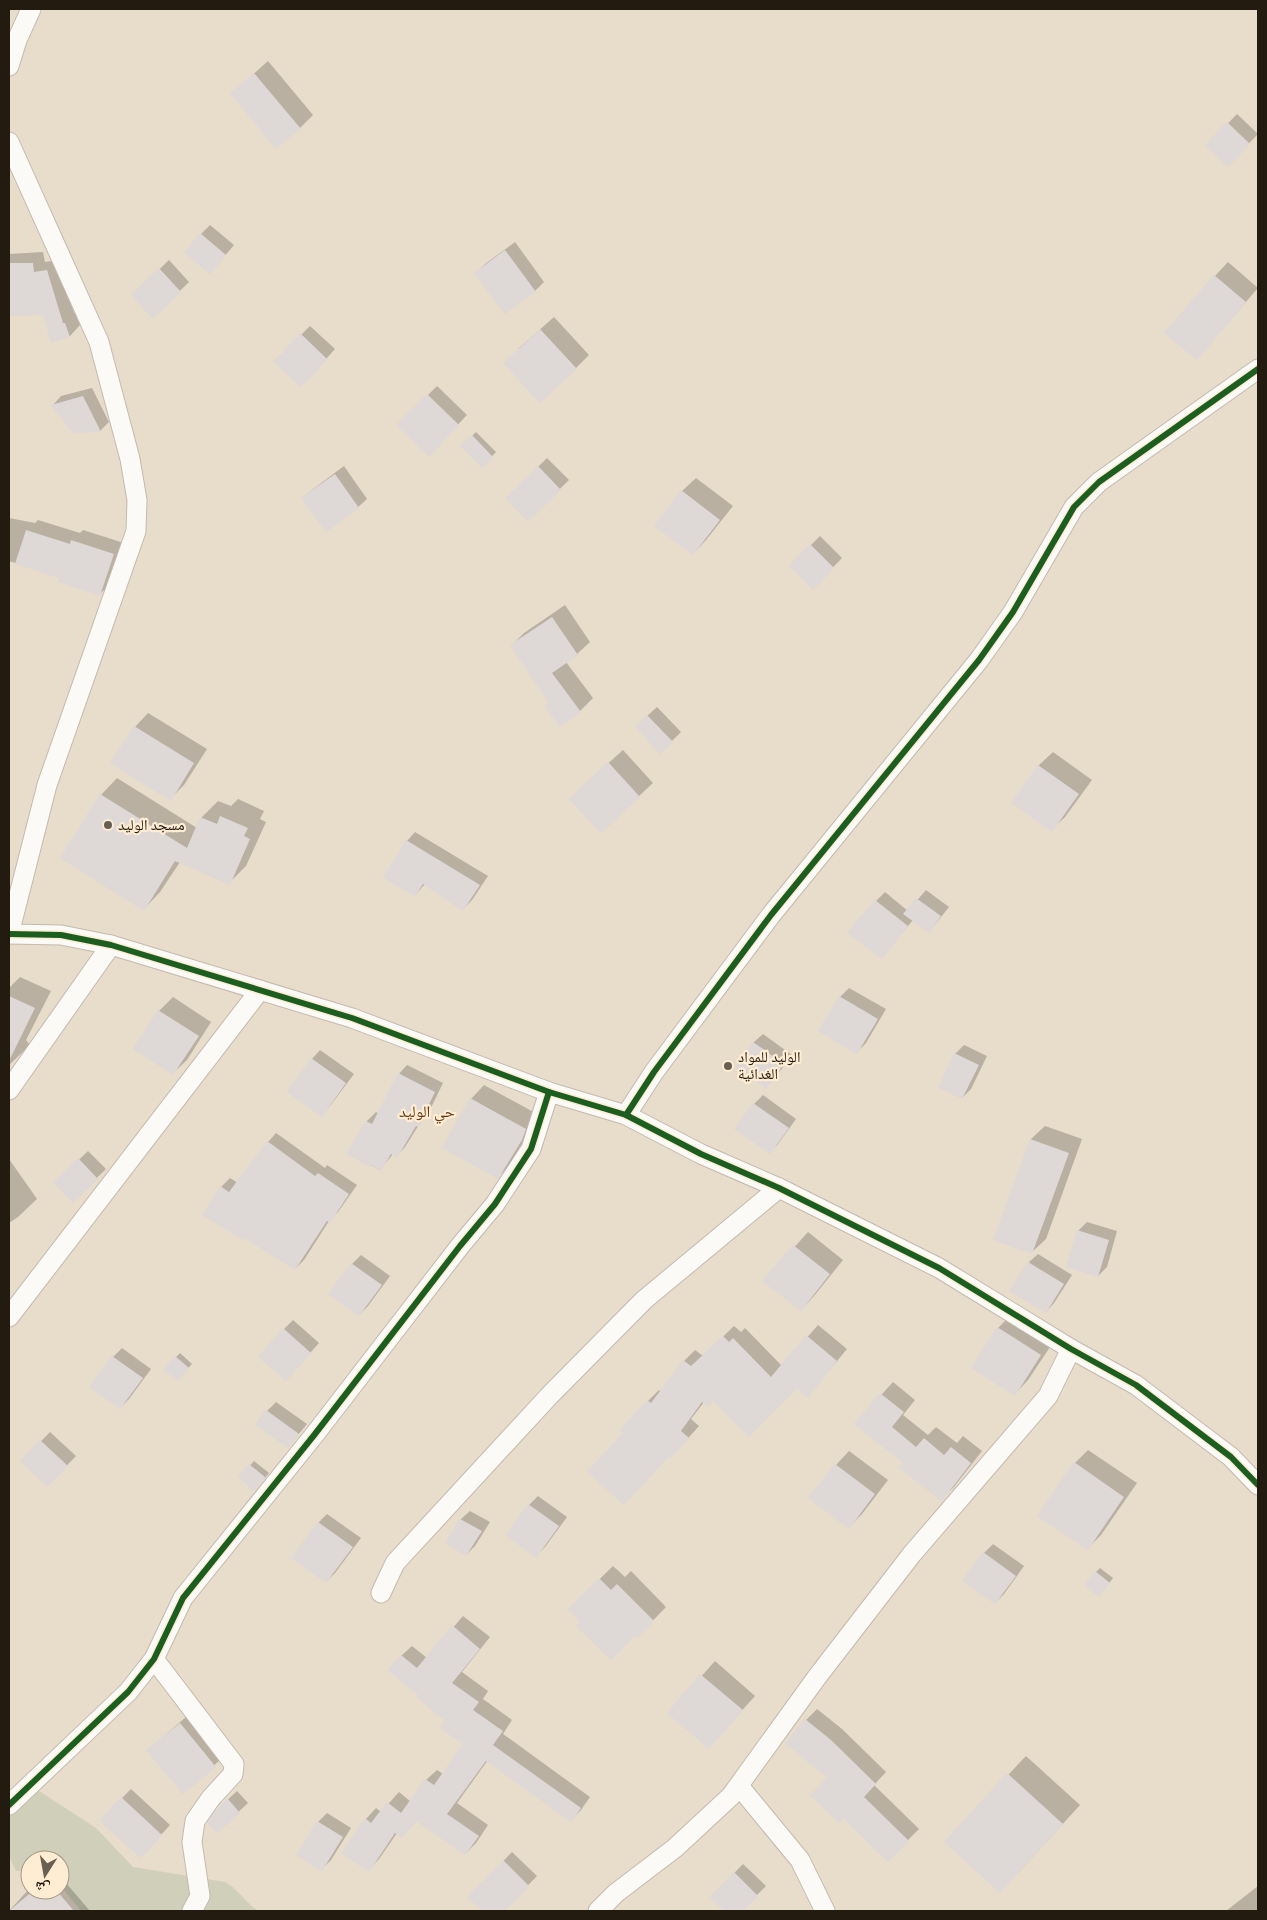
<svg xmlns="http://www.w3.org/2000/svg" width="1267" height="1920" font-family="Signika,'Noto Naskh Arabic',sans-serif">
  <style>
    .green { fill: #cfcfba }
    .shadow { fill: #0003 }
    .building { fill: #ded8d7 }
    .lines { fill: none; stroke-linecap: round; stroke-linejoin: round }
    .street-casing { stroke: #c3baad; stroke-width: 21 }
    .street { stroke: #fcfaf7; stroke-width: 19 }
    .cycleway-casing { stroke: #feecd3; stroke-width: 9 }
    .cycleway { stroke: #1b5e20; stroke-width: 6 }
    .poi-dot { fill: #685f51; stroke: #feecd3; stroke-width: 2 }
    .labels { text-anchor: middle; dominant-baseline: central; stroke-width: 4.5; stroke-linejoin: round; paint-order: stroke }
    .poi-label { font-size: 15px; fill: #231b0f; stroke: #feecd3; text-anchor: start }
    .neighbourhood-label { font-size: 16px; fill: #653814; stroke: #feecd3 }
  </style>
  <rect width="100%" height="100%" fill="#e8dccb"/>
  <!-- green -->
  <path class="green" d="M30 1785 96 1828 133 1867 225 1882C237 1888 246 1903 258 1911H81L60 1885V1860H30V1871H16L9 1856V1805Z"/>
  <!-- shadow -->
  <g class="shadow">
    <path d="M268 61 313 115 300 128 231 94Z"/>
    <path d="M1237 114 1258 134 1228 165 1207 145Z"/>
    <path d="M210 225 234 245 218 264 201 234Z"/>
    <path d="M515 242 544 282 535 291 505 313 476 273 485 264Z"/>
    <path d="M43 252 45 262 58 260 74 313H75L80 325 70 336 52 341 44 314 9 315V254Z"/>
    <path d="M169 260 189 282 153 317 142 286Z"/>
    <path d="M1228 262 1258 288 1197 358 1215 276Z"/>
    <path d="M554 317 589 355 576 368 518 349Z"/>
    <path d="M310 326 335 349 310 377 275 361Z"/>
    <path d="M437 386 467 415 429 455 398 425Z"/>
    <path d="M92 388 109 422 100 431 74 432 53 405 61 396Z"/>
    <path d="M476 432 496 452 482 467 462 446Z"/>
    <path d="M547 458 569 480 528 520 507 498Z"/>
    <path d="M344 466 367 499 358 507 303 498 312 490Z"/>
    <path d="M696 478 733 506 706 540 693 554 682 491Z"/>
    <path d="M9 518 35 523 38 520 80 533 83 530 124 543 111 583 100 594 60 577 9 561Z"/>
    <path d="M820 536 842 558 813 588 790 566Z"/>
    <path d="M565 605 590 642 577 654 566 662 593 698 580 711 560 725 550 702 512 645 524 633Z"/>
    <path d="M657 707 681 732 672 741 645 718Z"/>
    <path d="M148 713 207 749 184 785 170 799 135 727Z"/>
    <path d="M623 750 653 783 639 796 584 785Z"/>
    <path d="M1053 752 1092 780 1065 817 1051 830 1012 803 1039 765Z"/>
    <path d="M117 778 197 828 202 817 218 801 231 806 238 799 264 811 260 819 266 822 246 866 229 883 180 862 160 892 144 909 101 795Z"/>
    <path d="M415 832 488 876 472 900 463 909 425 884 415 895 407 841Z"/>
    <path d="M926 890 949 907 929 932 913 920 881 958 876 901 885 892 908 911Z"/>
    <path d="M20 977 51 991 26 1040 30 1045 9 1065V988Z"/>
    <path d="M849 988 886 1009 866 1043 857 1052 820 1031 840 997Z"/>
    <path d="M173 997 211 1022 187 1060 173 1073 134 1048 159 1011Z"/>
    <path d="M763 1034 792 1055 775 1078 766 1087 737 1066 754 1042Z"/>
    <path d="M964 1045 987 1056 971 1089 962 1098 955 1054Z"/>
    <path d="M320 1050 354 1074 330 1106 321 1115 312 1059Z"/>
    <path d="M407 1065 443 1083 427 1116 420 1123 405 1147 397 1156 393 1154 380 1170 348 1153 367 1121 376 1112 379 1114 399 1074Z"/>
    <path d="M484 1085 539 1115 535 1125 511 1164 498 1177 471 1099Z"/>
    <path d="M763 1095 796 1119 778 1144 769 1153 754 1104Z"/>
    <path d="M1045 1126 1082 1139 1046 1239 1032 1252 995 1239 1031 1139Z"/>
    <path d="M276 1133 325 1168 327 1165 357 1185 338 1212 329 1221 304 1260 295 1269 245 1237 221 1187 230 1178 238 1183 268 1142Z"/>
    <path d="M88 1151 106 1169 73 1201 55 1183Z"/>
    <path d="M9 1159 37 1199 18 1217 9 1223Z"/>
    <path d="M1087 1222 1117 1231 1107 1267 1098 1276 1078 1231Z"/>
    <path d="M808 1232 843 1260 814 1296 801 1310 764 1281Z"/>
    <path d="M1038 1254 1072 1275 1054 1303 1046 1312 1029 1262Z"/>
    <path d="M361 1255 390 1276 368 1306 359 1315 352 1264Z"/>
    <path d="M1012 1314 1054 1341 1028 1380 1015 1394 973 1368 998 1328Z"/>
    <path d="M293 1320 319 1343 294 1371 284 1329Z"/>
    <path d="M818 1325 847 1349 808 1396 797 1388 704 1402 691 1419 699 1426 682 1445 625 1433 648 1401 659 1390 661 1392 684 1361 695 1350 703 1356 734 1326 741 1332 745 1328 782 1366Z"/>
    <path d="M122 1348 151 1369 129 1399 120 1408 113 1357Z"/>
    <path d="M180 1353 192 1364 177 1380 165 1369Z"/>
    <path d="M893 1382 915 1400 903 1415 928 1435 936 1427 957 1443 963 1436 982 1451 953 1488 941 1499 905 1462 855 1424Z"/>
    <path d="M276 1402 307 1424 288 1447 267 1411Z"/>
    <path d="M50 1432 76 1456 47 1486 22 1461Z"/>
    <path d="M1088 1450 1137 1483 1101 1535 1088 1548 1075 1463Z"/>
    <path d="M849 1451 888 1480 862 1514 849 1527 836 1465Z"/>
    <path d="M254 1461 269 1473 258 1486 240 1477Z"/>
    <path d="M538 1496 567 1517 545 1547 536 1556 529 1505Z"/>
    <path d="M470 1511 490 1522 475 1546 466 1555 447 1543 461 1519Z"/>
    <path d="M327 1514 361 1538 335 1573 326 1582 319 1522Z"/>
    <path d="M993 1544 1024 1566 1004 1594 995 1603 984 1553Z"/>
    <path d="M613 1566 625 1577 631 1571 666 1607 637 1637 635 1634 582 1622 569 1609Z"/>
    <path d="M1100 1568 1113 1578 1103 1591 1096 1572Z"/>
    <path d="M463 1616 490 1637 462 1672 488 1691 483 1699 512 1720 503 1734 590 1797 581 1810 571 1820 488 1760 457 1803 488 1825 476 1843 465 1854 417 1820 401 1837 397 1833 379 1859 369 1870 342 1853 366 1819 376 1808 381 1812 399 1792 411 1802 426 1780 437 1770 443 1774 465 1744 447 1721 420 1695 401 1656 412 1646 427 1658Z"/>
    <path d="M715 1661 755 1696 709 1747 669 1713Z"/>
    <path d="M817 1709 842 1729 886 1772 874 1785 919 1829 888 1860 829 1777 806 1720Z"/>
    <path d="M194 1710 229 1752 183 1793 148 1750Z"/>
    <path d="M1026 1756 1080 1805 1018 1873 945 1842Z"/>
    <path d="M131 1789 170 1825 149 1848 122 1798Z"/>
    <path d="M237 1791 248 1803 217 1832 219 1808Z"/>
    <path d="M327 1813 351 1828 331 1860 322 1869 318 1822Z"/>
    <path d="M512 1852 537 1876 503 1911H484L469 1897Z"/>
    <path d="M743 1864 766 1886 741 1911H726L711 1897Z"/>
    <path d="M60 1876 90 1911H9L28 1890 31 1893 35 1890H60Z"/>
    <path d="M1258 1886V1911H1226Z"/>
  </g>
  <!-- building -->
  <g class="building">
    <path d="M254 73 301 129 276 149 230 93Z"/>
    <path d="M1227 122 1250 144 1228 167 1205 145Z"/>
    <path d="M200 233 226 255 210 274 184 253Z"/>
    <path d="M505 250 536 292 505 314 474 273Z"/>
    <path d="M9 263H33L34 272 47 270 63 323H65L70 337 51 343 43 315 9 316Z"/>
    <path d="M159 268 181 292 153 319 131 295Z"/>
    <path d="M1214 275 1246 302 1197 360 1164 333Z"/>
    <path d="M540 329 577 369 540 403 503 363Z"/>
    <path d="M300 333 327 359 301 387 274 362Z"/>
    <path d="M427 394 459 425 429 457 396 425Z"/>
    <path d="M83 396 101 432 73 433 51 405Z"/>
    <path d="M472 435 493 457 482 468 460 446Z"/>
    <path d="M538 466 561 490 528 522 505 498Z"/>
    <path d="M335 474 359 508 326 532 301 498Z"/>
    <path d="M681 490 720 520 693 555 654 526Z"/>
    <path d="M26 530 70 544 71 540 114 554 100 596 58 582 59 578 15 564Z"/>
    <path d="M810 544 834 568 813 590 789 566Z"/>
    <path d="M552 617 578 655 552 673 581 712 560 727 545 706 549 703 510 645Z"/>
    <path d="M647 715 673 742 660 754 635 727Z"/>
    <path d="M134 726 194 763 171 801 110 763Z"/>
    <path d="M608 762 640 797 601 833 569 799Z"/>
    <path d="M1038 765 1079 794 1052 832 1011 803Z"/>
    <path d="M100 794 187 848 200 817 217 824 220 816 248 828 244 836 250 839 230 885 175 861 144 911 60 858Z"/>
    <path d="M406 840 480 885 463 911 423 884 415 896 383 878Z"/>
    <path d="M916 898 941 916 929 933 903 914Z"/>
    <path d="M875 900 908 926 882 959 847 933Z"/>
    <path d="M9 996 35 1008 9 1061Z"/>
    <path d="M839 996 878 1019 857 1054 818 1031Z"/>
    <path d="M158 1010 199 1036 173 1075 133 1049Z"/>
    <path d="M753 1042 784 1064 766 1089 735 1067Z"/>
    <path d="M954 1053 979 1065 962 1099 938 1088Z"/>
    <path d="M311 1058 346 1083 322 1117 287 1092Z"/>
    <path d="M398 1073 435 1092 418 1127 416 1126 397 1158 391 1154 381 1171 371 1165 370 1167 346 1154 366 1121 372 1124Z"/>
    <path d="M470 1098 526 1129 522 1140 498 1179 442 1148Z"/>
    <path d="M753 1103 789 1128 770 1154 734 1129Z"/>
    <path d="M1030 1139 1069 1153 1032 1254 993 1240Z"/>
    <path d="M267 1141 315 1176 318 1173 349 1194 330 1223 327 1221 295 1270 244 1238 243 1240 202 1215 220 1186 229 1192Z"/>
    <path d="M78 1158 98 1179 73 1203 53 1183Z"/>
    <path d="M1077 1230 1109 1240 1098 1277 1066 1267Z"/>
    <path d="M793 1245 830 1274 801 1311 762 1281Z"/>
    <path d="M1028 1262 1064 1284 1046 1313 1009 1291Z"/>
    <path d="M351 1263 382 1285 359 1316 328 1294Z"/>
    <path d="M997 1327 1041 1355 1015 1396 971 1368Z"/>
    <path d="M283 1328 311 1353 286 1381 258 1357Z"/>
    <path d="M806 1335 837 1361 808 1398 797 1389 749 1437 713 1401 708 1407 702 1402 681 1431 689 1438 671 1458 669 1456 624 1505 587 1472 623 1433 620 1430 647 1400 651 1403 683 1360 691 1366 723 1336 729 1342 733 1338 771 1377Z"/>
    <path d="M112 1356 143 1378 120 1409 89 1387Z"/>
    <path d="M175 1356 189 1368 177 1381 163 1369Z"/>
    <path d="M880 1393 904 1412 892 1427 916 1447 924 1438 944 1455 951 1447 971 1463 942 1501 899 1468 903 1463 854 1424Z"/>
    <path d="M266 1410 299 1434 288 1448 255 1425Z"/>
    <path d="M40 1440 68 1466 47 1487 20 1461Z"/>
    <path d="M1074 1462 1124 1497 1088 1550 1037 1516Z"/>
    <path d="M249 1464 266 1478 254 1491 238 1477Z"/>
    <path d="M835 1464 875 1494 849 1529 808 1498Z"/>
    <path d="M528 1504 559 1526 536 1558 505 1535Z"/>
    <path d="M460 1519 482 1531 466 1556 445 1543Z"/>
    <path d="M318 1522 353 1547 326 1583 291 1558Z"/>
    <path d="M983 1552 1016 1576 995 1604 962 1581Z"/>
    <path d="M1095 1571 1110 1583 1099 1597 1084 1585Z"/>
    <path d="M599 1578 611 1590 617 1584 654 1621 637 1638 635 1636 611 1660 576 1626 580 1622 568 1609Z"/>
    <path d="M452 1625 480 1649 452 1683 479 1702 473 1710 503 1731 493 1745 581 1808 571 1822 486 1761 447 1814 479 1836 465 1855 416 1821 402 1838 395 1833 369 1872 341 1853 365 1818 371 1823 387 1802 401 1813 425 1779 434 1785 463 1744 440 1728 445 1721 416 1697 418 1695 388 1670 401 1655 417 1668Z"/>
    <path d="M700 1674 743 1710 709 1749 667 1713Z"/>
    <path d="M805 1719 831 1740 876 1784 864 1797 909 1841 888 1862 843 1818 839 1823 810 1795 827 1778 785 1743Z"/>
    <path d="M180 1723 216 1767 183 1794 146 1750Z"/>
    <path d="M1007 1773 1063 1824 1000 1893 944 1842Z"/>
    <path d="M121 1797 162 1835 141 1858 99 1821Z"/>
    <path d="M228 1799 240 1813 217 1833 207 1823 218 1808Z"/>
    <path d="M317 1821 343 1837 322 1871 296 1855Z"/>
    <path d="M503 1860 529 1886 505 1911H483L467 1897Z"/>
    <path d="M734 1872 758 1896 743 1911H724L710 1897Z"/>
    <path d="M34 1890H56L74 1911H9Z"/>
  </g>
  <g class="lines">
    <defs>
      <g id="street">
        <path d="M9 66 17 40 31 9"/>
        <path d="M9 142 99 342 130 459 137 500 136 531 47 785 9 934"/>
        <path d="M9 934 61 935 111 945 352 1018 549 1092 626 1115 701 1154 779 1188 939 1268 1071 1349 1136 1385 1231 1457 1258 1485"/>
        <path d="M9 1090 111 945"/>
        <path d="M626 1115 654 1072 771 915 979 660 1013 612 1074 507 1099 482 1258 369"/>
        <path d="M9 1317 260 990"/>
        <path d="M381 1593 395 1563 550 1395 644 1300 779 1188"/>
        <path d="M154 1659 234 1764 233 1774 211 1798 195 1821 192 1842 200 1896 192 1911"/>
        <path d="M739 1786 800 1860 825 1911"/>
        <path d="M9 1805 128 1692 154 1659 183 1598 315 1434 460 1246 495 1204 531 1149 549 1092"/>
        <path d="M598 1911 616 1893 675 1848 731 1796 817 1677 912 1554 1048 1396 1071 1349"/>
      </g>
    </defs>
    <!-- street casing -->
    <use href="#street" class="street-casing"/>
    <!-- street -->
    <use href="#street" class="street"/>
    <defs>
      <g id="cycleway">
        <path d="M9 934 61 935 111 945 352 1018 549 1092 626 1115 701 1154 779 1188 939 1268 1071 1349 1136 1385 1231 1457 1258 1485"/>
        <path d="M626 1115 654 1072 771 915 979 660 1013 612 1074 507 1099 482 1258 369"/>
        <path d="M9 1805 128 1692 154 1659 183 1598 315 1434 460 1246 495 1204 531 1149 549 1092"/>
      </g>
    </defs>
    <!-- cycleway casing -->
    <use href="#cycleway" class="cycleway-casing"/>
    <!-- cycleway -->
    <use href="#cycleway" class="cycleway"/>
  </g>
  <!-- markers -->
  <g class="poi-dot">
    <circle cx="108" cy="825" r="5"/>
    <circle cx="728" cy="1066" r="5"/>
  </g>
  <g class="labels">
    <!-- poi labels -->
    <g class="poi-label">
      <text x="118" y="825">مسجد الوليد</text>
      <text x="738" y="1057">الوليد للمواد<tspan x="738" dy="17">الغدائية</tspan></text>
    </g>
    <!-- neighbourhood labels -->
    <g class="neighbourhood-label">
      <text x="427" y="1112">حي الوليد</text>
    </g>
  </g>
  <!-- border -->
  <rect width="1267" height="1920" fill="none" stroke="#231b0f" stroke-width="20"/>
  <!-- north arrow -->
  <g transform="translate(45 1875) rotate(191)"><circle r="24" fill="#feecd3" stroke="#a69885"/>
  <path d="M0-4L9 19L0 12L-9 19Z" fill="#685f51"/>
  <text y="-8" font-size="14" font-weight="bold" text-anchor="middle" fill="#231b0f">ش</text>
  </g>
</svg>
